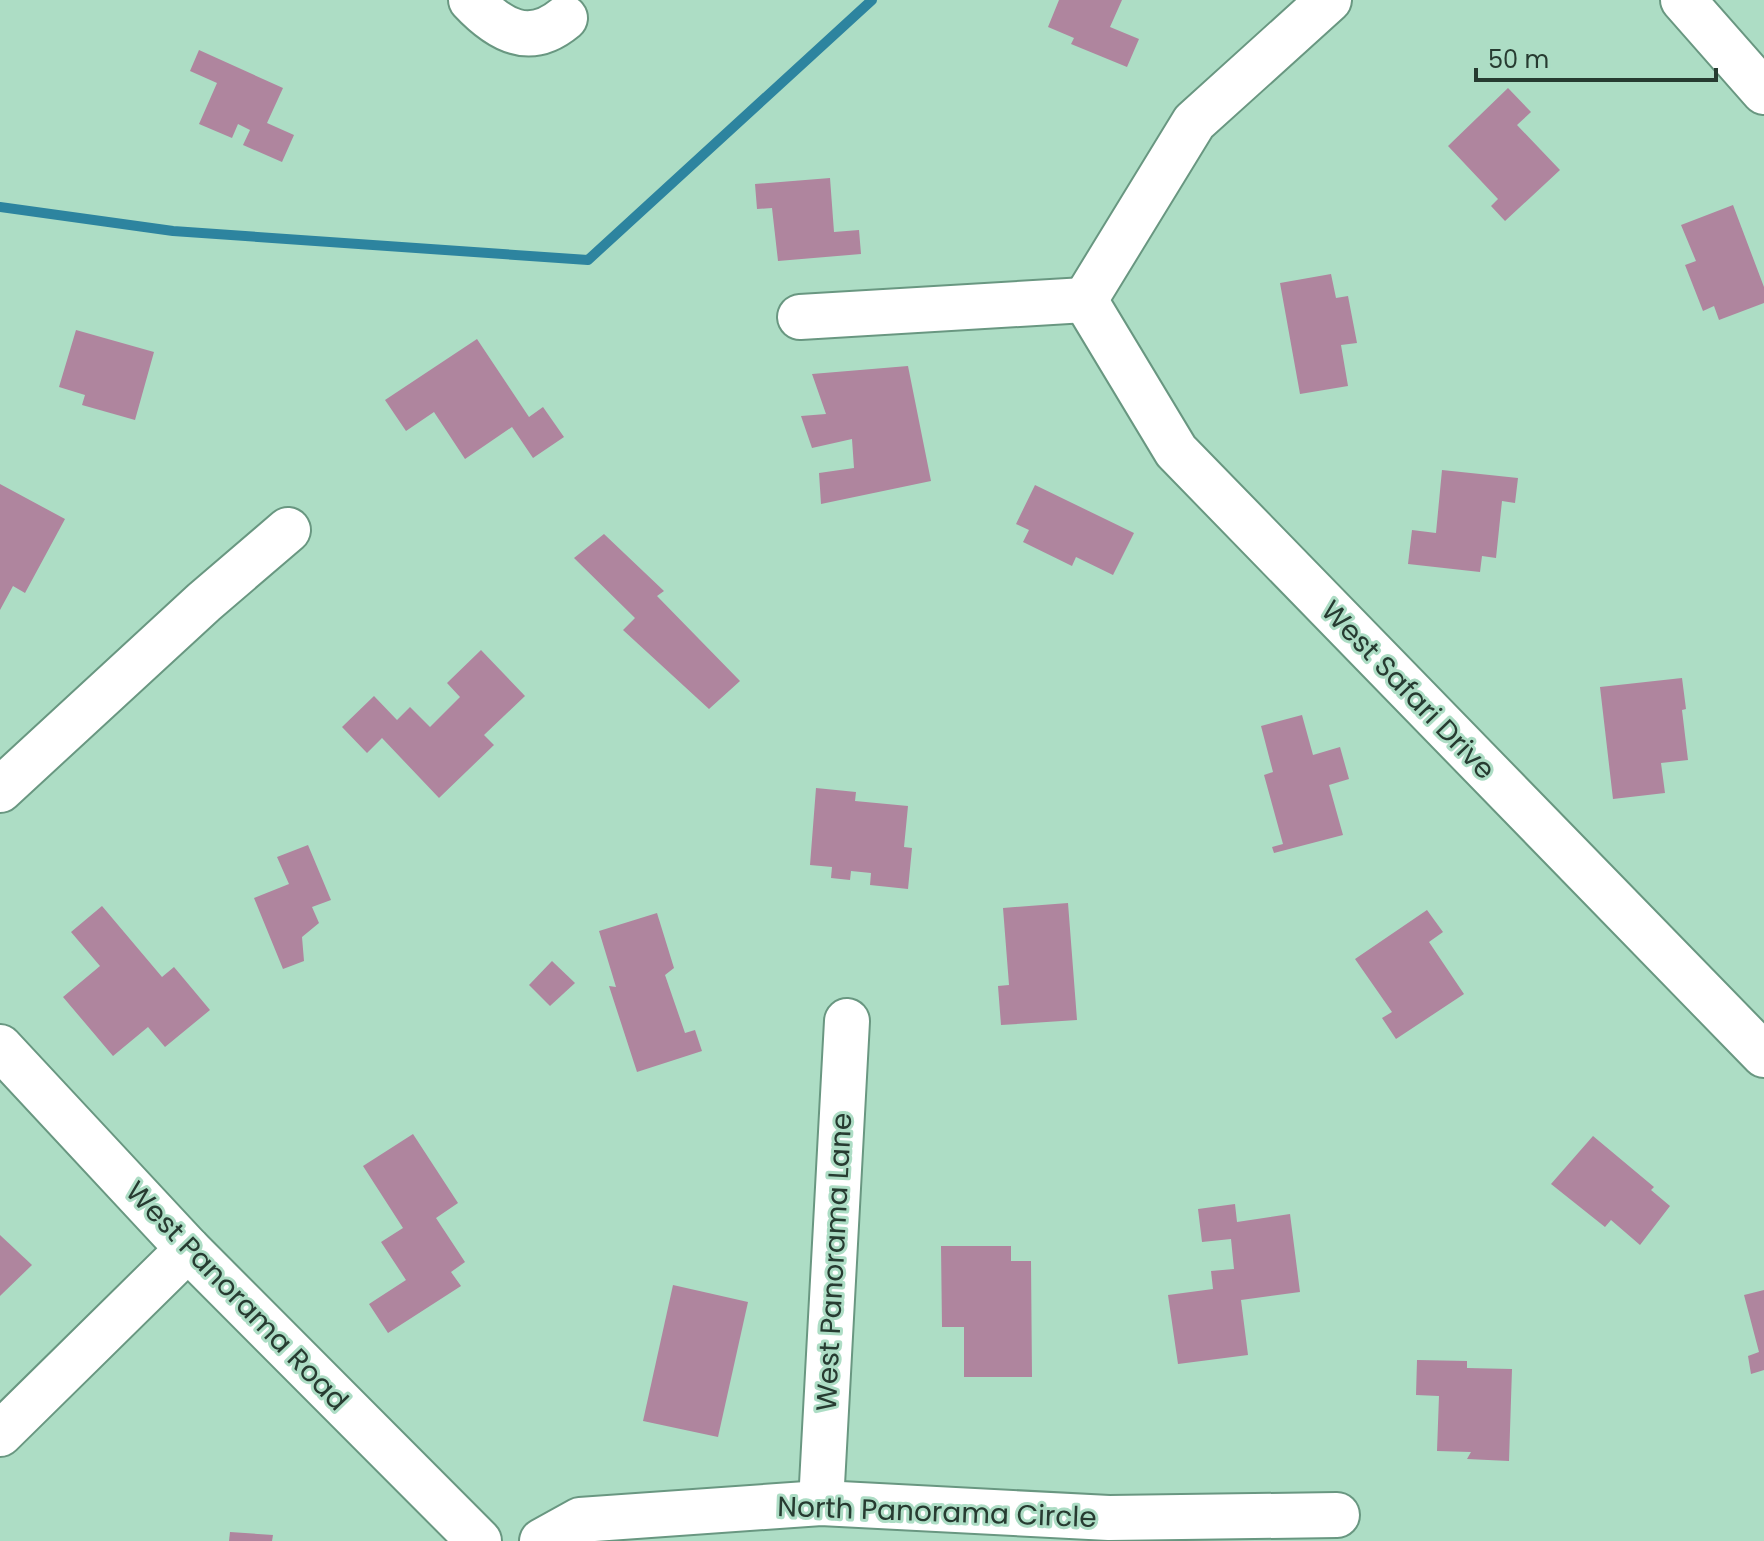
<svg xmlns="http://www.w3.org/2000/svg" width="1764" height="1541" font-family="Poppins,sans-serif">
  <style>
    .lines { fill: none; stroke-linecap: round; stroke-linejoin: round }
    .stream { stroke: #2d849f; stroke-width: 10 }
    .building { fill: #af859e }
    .minor-casing { stroke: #699781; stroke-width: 48 }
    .minor { stroke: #fff; stroke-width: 44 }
    .labels { text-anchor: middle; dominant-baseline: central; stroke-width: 6; stroke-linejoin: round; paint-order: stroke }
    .street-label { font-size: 28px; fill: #273b31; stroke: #adddc5 }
  </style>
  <rect width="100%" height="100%" fill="#adddc5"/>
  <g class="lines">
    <!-- stream -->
    <path class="stream" d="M0 207 173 231 588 260 872 0"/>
  </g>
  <!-- building -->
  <g class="building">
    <path d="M1059 0H1122L1110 27 1139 39 1127 67 1071 44 1074 38 1048 27Z"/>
    <path d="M199 50 283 88 267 123 294 135 282 162 243 145 250 130 238 124 232 138 199 124 217 83 190 71Z"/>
    <path d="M1508 88 1531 112 1517 125 1560 170 1505 221 1491 206 1498 199 1448 146Z"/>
    <path d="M830 178 834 232 859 230 861 254 778 261 772 208 757 209 755 184Z"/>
    <path d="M1733 205 1764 287V303L1719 320 1714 306 1703 311 1685 265 1696 261 1681 225Z"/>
    <path d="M1331 274 1336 298 1348 296 1357 343 1341 345 1348 386 1300 394 1280 283Z"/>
    <path d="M76 330 154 352 135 420 82 405 85 395 59 387Z"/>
    <path d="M477 339 529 417 543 407 564 437 533 458 512 427 465 459 434 412 406 431 385 400Z"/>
    <path d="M908 366 931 481 821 504 819 473 854 468 852 439 812 448 801 416 826 414 812 374Z"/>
    <path d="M1442 470 1518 478 1515 503 1502 501 1496 558 1482 556 1480 572 1408 564 1412 530 1436 533Z"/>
    <path d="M0 484 65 519 25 593 13 586 0 610Z"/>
    <path d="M1035 485 1134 533 1113 575 1076 557 1072 566 1023 542 1029 530 1016 524Z"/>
    <path d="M604 534 664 591 657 596 740 681 709 709 623 630 635 618 574 558Z"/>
    <path d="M481 650 525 696 484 735 494 745 439 798 382 738 367 753 342 727 374 696 397 720 410 707 430 727 460 697 447 683Z"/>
    <path d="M1682 678 1686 709 1682 710 1688 760 1661 763 1665 793 1613 799 1600 687Z"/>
    <path d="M1302 715 1313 755 1340 747 1349 779 1329 785 1343 835 1274 853 1272 847 1283 844 1264 775 1273 772 1261 726Z"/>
    <path d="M816 788 856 792 855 801 908 806 904 847 912 848 908 889 870 885 871 873 851 871 850 880 831 878 832 867 810 865Z"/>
    <path d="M308 845 331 900 312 907 319 923 302 937 304 961 283 969 254 898 289 884 277 857Z"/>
    <path d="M1068 903 1077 1020 1001 1025 998 986 1009 985 1003 908Z"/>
    <path d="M102 906 162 977 174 967 210 1010 165 1047 148 1027 113 1056 63 997 100 966 71 932Z"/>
    <path d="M1427 910 1443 932 1429 942 1464 994 1396 1039 1382 1018 1392 1012 1355 959Z"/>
    <path d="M657 913 674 968 665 975 685 1033 695 1030 702 1051 637 1072 609 986 616 987 599 931Z"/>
    <path d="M552 961 575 983 550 1006 529 985Z"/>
    <path d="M413 1134 458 1203 436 1218 465 1262 451 1272 461 1286 388 1333 369 1304 406 1280 381 1242 403 1228 363 1166Z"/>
    <path d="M1593 1136 1654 1187 1651 1190 1670 1206 1640 1245 1611 1220 1605 1227 1551 1184Z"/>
    <path d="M1235 1204 1237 1222 1290 1214 1300 1292 1241 1300 1248 1355 1178 1364 1168 1295 1213 1289 1211 1271 1234 1269 1231 1239 1202 1242 1198 1209Z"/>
    <path d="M0 1235 32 1265 0 1296Z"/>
    <path d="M941 1246H1011V1261H1031L1032 1377H964V1327H942Z"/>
    <path d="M673 1285 748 1302 718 1437 643 1421Z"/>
    <path d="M1764 1290V1370L1751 1374 1748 1356 1759 1352 1744 1295Z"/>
    <path d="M1417 1360 1467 1361V1368L1512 1369 1509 1461 1467 1459 1471 1452 1437 1451 1439 1396 1416 1395Z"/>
    <path d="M230 1532 273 1535 272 1541H229Z"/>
  </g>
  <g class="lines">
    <defs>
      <g id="minor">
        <path d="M471 0C499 30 529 48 565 18"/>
        <path d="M1683 0 1764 92"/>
        <path d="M1085 300 1176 451 1764 1055"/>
        <path d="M1085 300 1194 122 1329 0"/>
        <path d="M800 317 1085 300"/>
        <path d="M0 790 204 602 288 530"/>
        <path d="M0 1047 188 1249 479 1541"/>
        <path d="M0 1434 188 1249"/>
        <path d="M821 1503 847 1021"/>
        <path d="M542 1541 580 1520 821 1503 1109 1518 1337 1515"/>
      </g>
    </defs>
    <!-- minor casing -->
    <use href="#minor" class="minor-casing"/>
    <!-- minor -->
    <use href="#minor" class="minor"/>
  </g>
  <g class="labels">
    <!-- street labels -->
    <g class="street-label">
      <text transform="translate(1408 690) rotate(46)">West Safari Drive</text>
      <text transform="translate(834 1262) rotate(-87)">West Panorama Lane</text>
      <text transform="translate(237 1296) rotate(46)">West Panorama Road</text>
      <text transform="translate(937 1512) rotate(2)">North Panorama Circle</text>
    </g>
  </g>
  <!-- scale -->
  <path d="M1476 68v12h240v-12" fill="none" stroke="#273b31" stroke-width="4"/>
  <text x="1488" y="68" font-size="24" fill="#273b31" stroke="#adddc5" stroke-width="6" paint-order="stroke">50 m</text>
</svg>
